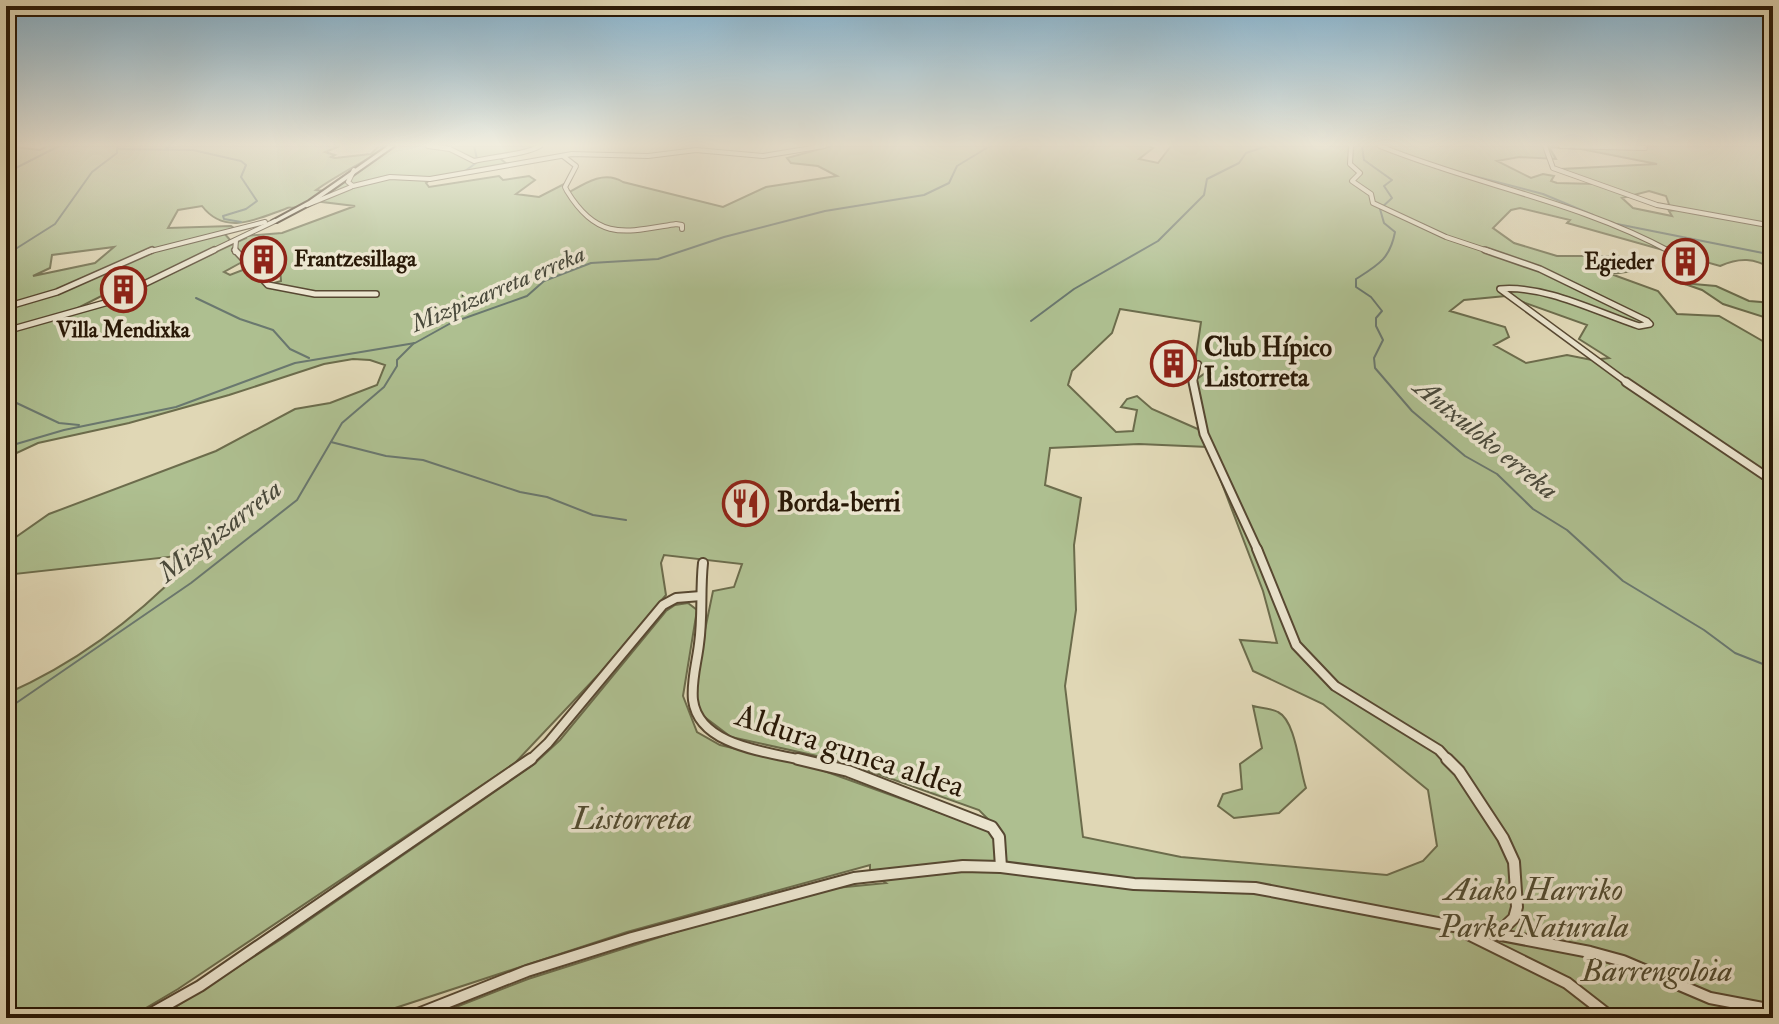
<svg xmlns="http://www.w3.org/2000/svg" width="1779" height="1024" font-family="'IM FELL Double Pica',serif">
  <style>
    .green { fill: #aebf90; stroke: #6c6c4c; stroke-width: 2; fill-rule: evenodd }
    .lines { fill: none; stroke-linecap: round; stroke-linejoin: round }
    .stream { stroke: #6a786f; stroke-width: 2 }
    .street-far4-casing { stroke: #574832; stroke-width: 6 }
    .street-far3-casing { stroke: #574832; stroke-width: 8 }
    .street-far2-casing { stroke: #574832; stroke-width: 11 }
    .street-far1-casing { stroke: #574832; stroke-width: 12 }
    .street-casing { stroke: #574832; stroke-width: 14 }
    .secondary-casing { stroke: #291907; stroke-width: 4 }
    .street-far4 { stroke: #ebe5cf; stroke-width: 4 }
    .street-far3 { stroke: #ebe5cf; stroke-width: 5 }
    .street-far2 { stroke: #ebe5cf; stroke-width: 7 }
    .street-far1 { stroke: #ebe5cf; stroke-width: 8 }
    .street { stroke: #ebe5cf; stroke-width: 10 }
    .secondary { fill: #ebe5cf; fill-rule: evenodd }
    .labels { text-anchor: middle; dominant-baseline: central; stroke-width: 7; stroke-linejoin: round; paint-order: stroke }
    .far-poi-label { font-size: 22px; font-weight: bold; fill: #291907; stroke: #ebe5cf; text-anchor: start }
    .far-water-label { font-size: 24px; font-style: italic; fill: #49493b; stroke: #ebe5cf }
    .poi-label { font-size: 26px; font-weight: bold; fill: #291907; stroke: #ebe5cf; text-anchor: start }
    .water-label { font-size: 28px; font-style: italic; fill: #49493b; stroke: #ebe5cf }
    .near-street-label { font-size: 32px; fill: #291907; stroke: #ebe5cf }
    .near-park-label { font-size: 32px; font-style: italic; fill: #514b30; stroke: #ebe5cf }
  </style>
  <rect width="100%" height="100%" fill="#e0d7b5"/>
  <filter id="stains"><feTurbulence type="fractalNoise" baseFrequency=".0025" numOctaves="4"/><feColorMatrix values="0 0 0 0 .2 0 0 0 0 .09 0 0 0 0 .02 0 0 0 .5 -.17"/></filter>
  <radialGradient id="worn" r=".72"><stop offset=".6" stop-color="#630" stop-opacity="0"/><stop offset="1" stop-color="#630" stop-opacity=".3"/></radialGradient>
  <!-- green -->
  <g class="green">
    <path d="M6 146 40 150 47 146H340L325 152 335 155 331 157 335 158 371 154 379 146H389C364 162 340 173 316 190L325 191C317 196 306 205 297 207 289 209 292 206 285 209 257 219 225 236 202 206L178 210 168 228 231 226 234 228 223 232 231 241 142 284 129 282 62 316 6 330ZM114 247 95 263 33 276 50 268 52 255Z"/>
    <path d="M392 146H535L531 150 496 155 508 165 431 179 426 183 429 187 499 176 503 180 529 176 535 180 516 194 539 197 566 183 568 193C585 183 604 170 623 182L723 207 766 187 837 176 818 166 791 163 787 158 831 146H1149L1153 148 1139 159 1158 163 1171 146H1773V269C1754 258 1740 257 1720 266L1567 223 1570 220 1520 208 1511 210 1493 228 1514 243 1557 256H1618L1642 270 1611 274 1658 291 1677 314 1719 316 1773 347V1018H428L528 979 805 891 886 883 870 872V865L627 932 380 1013 372 1018H158L283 938 533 765 560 740 666 611 675 605 688 603 697 610 683 696 697 732 720 745 816 768 960 820 988 819 979 810 844 762 731 737 694 709 697 669 713 591 734 587 742 564 664 555 661 563 666 595 600 673 515 763 178 989 129 1018H6V694C74 664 134 620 186 566V555L6 575V544L49 514 216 451 295 409 330 403 377 385 385 365 370 360 353 359 324 364 229 395 129 423 38 443 6 458V333L96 308 246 238 245 236 282 233 355 206 314 201ZM1549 147 1581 149 1657 164 1560 169 1596 184 1557 183 1551 181 1554 176 1543 174 1531 178 1497 161 1519 157 1556 159ZM1649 191 1666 196 1670 207 1677 210 1669 211 1672 216 1633 208 1622 198ZM279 255 281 281 267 285 248 268 230 275 224 272 242 262V258ZM1506 296 1587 325 1579 339 1609 358 1592 360 1567 355 1526 363 1494 345 1509 337 1505 327 1450 311 1464 300ZM1120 309 1201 322 1195 363 1213 367 1193 382 1200 430 1152 409 1137 396 1127 399 1121 407 1137 410 1133 431 1116 432 1068 385 1072 371 1112 333ZM1139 444 1208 447 1263 591 1277 643 1240 640 1253 671 1323 704 1428 790 1437 846 1423 861 1387 875 1181 857 1083 837 1065 686 1076 610 1074 545 1081 498 1045 485 1050 448Z"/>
    <path d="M1682 283 1716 286 1749 301 1773 303V320L1723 304 1702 290Z"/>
    <path d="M1253 706C1260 708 1271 708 1278 712 1296 721 1299 768 1306 788L1279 813 1234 818 1218 806 1223 794 1242 789 1240 764 1262 748Z"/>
  </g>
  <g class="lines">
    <!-- stream -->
    <g class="stream">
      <path d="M474 146 477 159"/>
      <path d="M1362 146 1364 160 1392 180 1384 186 1392 198 1380 209 1384 223 1395 232C1390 259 1378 265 1356 279V287L1371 297 1382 311 1376 318V326L1383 340 1374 358 1375 368 1412 411 1465 456 1497 474 1533 509 1567 530 1623 581 1704 630 1735 653 1773 668"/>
      <path d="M166 148 177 146"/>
      <path d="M117 149 193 150 241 161 246 165 241 177 257 201 246 209 223 216 224 219 241 222"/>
      <path d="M465 171 476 163"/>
      <path d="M6 173 59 146"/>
      <path d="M1466 174 1543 194 1593 215"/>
      <path d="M1617 224 1773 255"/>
      <path d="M6 255 55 224 92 172 117 153V146"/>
      <path d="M196 298 240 319 273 330 290 349 309 358"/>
      <path d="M1031 321 1074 289 1158 241 1204 195 1207 179 1239 163 1246 153 1267 146"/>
      <path d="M6 398 59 423 79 425"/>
      <path d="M331 442 386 456 423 460 520 492 547 497 593 515 626 520"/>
      <path d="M6 447 64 430 176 407 295 363 415 343 451 323 527 296 544 281 591 263 658 259 724 237 825 211 924 195 949 183 957 166 990 146"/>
      <path d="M6 710 191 583 297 500 342 423 384 387 397 366V360L414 343"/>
    </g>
    <defs>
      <g id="street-far4">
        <path d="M428 146 450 149 474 161C494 156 524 155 540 146"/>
        <path d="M1351 146 1350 164 1360 173 1352 181 1371 194 1373 203 1446 237 1491 252"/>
        <path d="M1380 146C1476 185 1580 202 1671 252"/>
        <path d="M1545 146 1553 168 1657 205 1773 226"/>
        <path d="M1561 146 1645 148"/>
        <path d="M563 156 576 166 565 187 567 191C598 242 626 232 676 224L682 225V229"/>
        <path d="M354 170 348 182 353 186 390 177 430 179 572 154 648 156 696 150 763 156 824 146"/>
        <path d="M307 205 351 187"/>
        <path d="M147 252 265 222"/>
        <path d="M210 252 275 221"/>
        <path d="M235 252 236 240"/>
      </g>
      <g id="street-far3">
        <path d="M235 250 268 285 315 294H376"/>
        <path d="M1485 250 1540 269 1647 321 1650 324 1639 326C1596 312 1546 285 1500 289L1629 384"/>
        <path d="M1668 250 1680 257"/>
        <path d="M6 307 57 292 152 250"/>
        <path d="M6 331 105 303 214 250"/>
        <path d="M1193 384 1198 364"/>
      </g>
      <g id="street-far2">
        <path d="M1193 382 1204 434 1258 551"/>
        <path d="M1626 382 1773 481"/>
      </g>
      <g id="street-far1">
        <path d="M1257 549 1296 645 1335 686 1439 750 1449 761"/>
        <path d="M703 563C700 590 703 617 699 644 697 662 691 681 693 700 699 747 770 752 806 761"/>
        <path d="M529 761 548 743 663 605 676 598 701 596"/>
      </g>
      <g id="street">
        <path d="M798 759 848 771 992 827 999 837 1001 867"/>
        <path d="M1447 759 1459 771 1503 838 1514 862 1517 907 1514 918 1497 934"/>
        <path d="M1464 932 1567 983 1612 1018"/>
        <path d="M143 1018 200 986 531 759"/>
        <path d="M408 1018 527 971 632 938 854 878 963 866 1001 867 1134 884 1255 888 1590 952 1623 961 1710 998 1773 1010"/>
      </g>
      <path id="secondary" d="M388 146H394L313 203 277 222 272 221 309 201Z"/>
    </defs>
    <!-- street-far4 casing -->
    <use href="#street-far4" class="street-far4-casing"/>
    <!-- street-far3 casing -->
    <use href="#street-far3" class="street-far3-casing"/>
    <!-- street-far2 casing -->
    <use href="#street-far2" class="street-far2-casing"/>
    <!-- street-far1 casing -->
    <use href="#street-far1" class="street-far1-casing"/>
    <!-- street casing -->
    <use href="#street" class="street-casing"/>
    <!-- secondary casing -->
    <use href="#secondary" class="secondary-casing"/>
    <!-- street-far4 -->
    <use href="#street-far4" class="street-far4"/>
    <!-- street-far3 -->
    <use href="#street-far3" class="street-far3"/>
    <!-- street-far2 -->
    <use href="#street-far2" class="street-far2"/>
    <!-- street-far1 -->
    <use href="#street-far1" class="street-far1"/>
    <!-- street -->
    <use href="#street" class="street"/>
    <!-- secondary -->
    <use href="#secondary" class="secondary"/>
  </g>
  <!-- sky -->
  <linearGradient id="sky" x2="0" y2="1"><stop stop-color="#87b6d3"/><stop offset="0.5" stop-color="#f1edde"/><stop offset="1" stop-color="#f1edde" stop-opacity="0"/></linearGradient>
  <rect width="1779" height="290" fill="url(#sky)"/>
  <!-- icons -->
  <defs>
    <symbol id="building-ring" viewBox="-11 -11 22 22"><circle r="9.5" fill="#ebe5cf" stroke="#8f2418" stroke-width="1.5"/><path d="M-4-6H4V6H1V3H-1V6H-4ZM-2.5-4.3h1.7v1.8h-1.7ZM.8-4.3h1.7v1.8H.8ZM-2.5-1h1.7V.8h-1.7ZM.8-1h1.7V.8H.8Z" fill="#8f2418"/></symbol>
    <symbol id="restaurant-ring" viewBox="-11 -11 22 22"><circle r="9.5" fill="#ebe5cf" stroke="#8f2418" stroke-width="1.5"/><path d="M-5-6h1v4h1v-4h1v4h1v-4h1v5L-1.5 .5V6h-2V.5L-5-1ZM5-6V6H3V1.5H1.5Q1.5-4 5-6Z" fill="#8f2418"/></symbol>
  </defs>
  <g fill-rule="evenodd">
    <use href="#building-ring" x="238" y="234" width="51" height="51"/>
    <use href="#building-ring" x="1660" y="236" width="51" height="51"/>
    <use href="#building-ring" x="98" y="264" width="51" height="51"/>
    <use href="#building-ring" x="1148" y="338" width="51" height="51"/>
    <use href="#restaurant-ring" x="720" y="478" width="51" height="51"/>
  </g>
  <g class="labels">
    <!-- far-poi labels -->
    <g class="far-poi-label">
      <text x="294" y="259">Frantzesillaga</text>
      <text x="1654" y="262" text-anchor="end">Egieder</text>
      <text x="123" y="330" text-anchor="middle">Villa Mendixka</text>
    </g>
    <!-- far-water labels -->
    <g class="far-water-label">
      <text transform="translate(498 289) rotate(-23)">Mizpizarreta erreka</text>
    </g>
    <!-- poi labels -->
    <g class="poi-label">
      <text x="1204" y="348">Club Hípico<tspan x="1204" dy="30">Listorreta</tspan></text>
      <text x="777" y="503">Borda-berri</text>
    </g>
    <!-- water labels -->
    <g class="water-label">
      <text transform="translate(1486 439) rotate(39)">Antxuloko erreka</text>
      <text transform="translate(220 531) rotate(-38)">Mizpizarreta</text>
    </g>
    <!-- near-street labels -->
    <g class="near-street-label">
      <text transform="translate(850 751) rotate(18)">Aldura gunea aldea</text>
    </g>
    <!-- near-park labels -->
    <g class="near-park-label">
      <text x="632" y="819">Listorreta</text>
      <text x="1534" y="890">Aiako Harriko<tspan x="1534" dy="37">Parke Naturala</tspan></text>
      <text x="1657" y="971">Barrengoloia</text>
    </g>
  </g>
  <!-- margin -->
  <rect width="1779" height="1024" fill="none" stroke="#e0d7b5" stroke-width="32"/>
  <rect x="8" y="8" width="1763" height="1008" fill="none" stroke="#291907" stroke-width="4"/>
  <rect x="16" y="16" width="1747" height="992" fill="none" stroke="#291907" stroke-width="2"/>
  <rect width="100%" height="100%" filter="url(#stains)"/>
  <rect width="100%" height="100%" fill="url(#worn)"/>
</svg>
